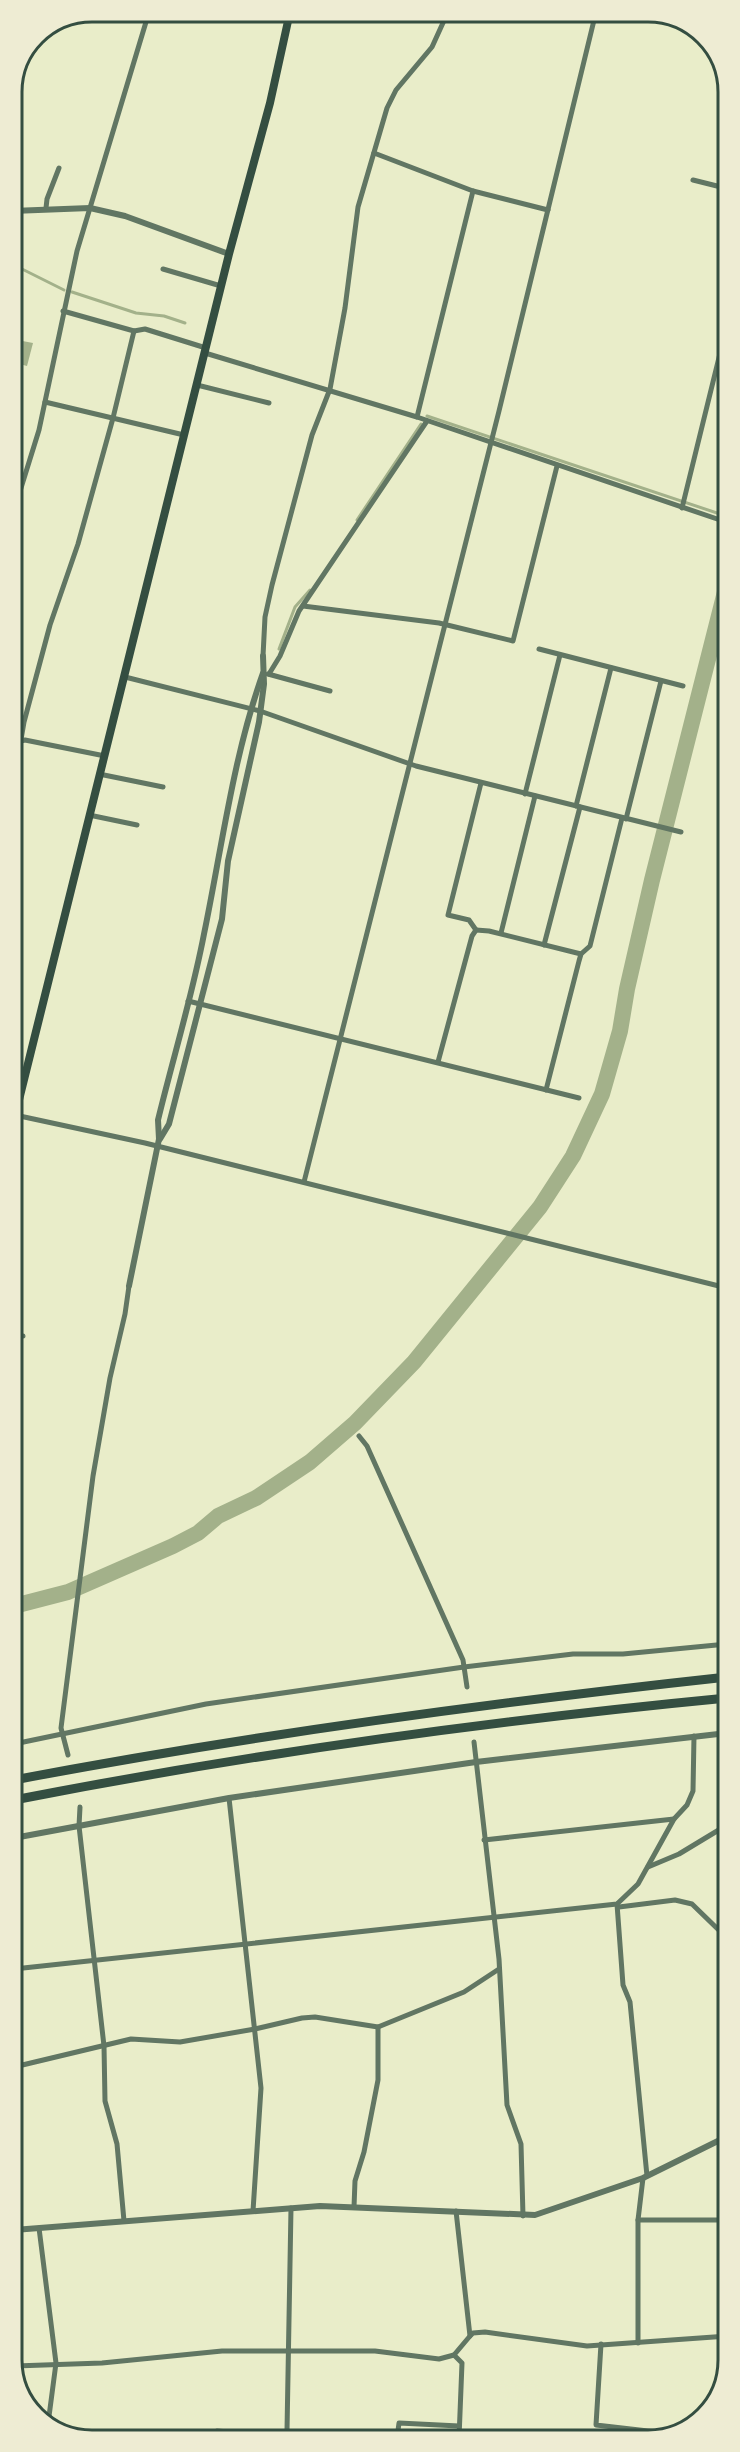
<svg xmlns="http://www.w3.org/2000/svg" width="740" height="2452" font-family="Bitter,serif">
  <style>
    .water { fill: #a3b18a }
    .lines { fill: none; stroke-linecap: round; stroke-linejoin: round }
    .stream { stroke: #a3b18a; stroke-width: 3 }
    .river { stroke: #a3b18a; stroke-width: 16 }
    .minor { stroke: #617663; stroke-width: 5 }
    .tertiary { stroke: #617663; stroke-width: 6 }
    .secondary { stroke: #344e41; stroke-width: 8 }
    .motorway { stroke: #344e41; stroke-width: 9 }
    .rim { fill: none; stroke: #344e41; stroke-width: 3 }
  </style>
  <rect width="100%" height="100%" fill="#e9edc9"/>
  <!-- water -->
  <path class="water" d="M12 339 33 343 27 366 12 362Z"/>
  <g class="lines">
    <!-- stream -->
    <g class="stream">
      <path d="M12 264 64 290"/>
      <path d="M72 292 136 313 164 316 185 323"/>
      <path d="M427 416 726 516"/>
      <path d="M357 520 421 424"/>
      <path d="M279 649 295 607 310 590"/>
    </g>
    <!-- river -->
    <path class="river" d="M14 1606 68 1592 173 1546 198 1533 218 1516 256 1498 310 1462 355 1423 414 1362 540 1207 573 1156 602 1094 620 1031 627 989 652 880 726 588"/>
    <!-- minor -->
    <g class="minor">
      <path d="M374 153 473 191 548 210"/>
      <path d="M693 180 725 188"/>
      <path d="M46 208 47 199 59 168"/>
      <path d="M163 269 221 286"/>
      <path d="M63 311 134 331 145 329 206 348"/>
      <path d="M205 353 417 417 726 522"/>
      <path d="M197 385 269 403"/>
      <path d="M45 402 184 435"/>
      <path d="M417 417 473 191"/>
      <path d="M682 508 726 329"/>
      <path d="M12 517 39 430 77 251 149 12"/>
      <path d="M303 606 439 623 513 641 557 466"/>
      <path d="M539 649 683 686"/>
      <path d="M263 656 265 617 272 585 312 435 330 389 345 308 358 207 387 108 396 90 432 47 447 14"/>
      <path d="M268 674 330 691"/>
      <path d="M269 674 280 656 299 611 427 421"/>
      <path d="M125 677 260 711 416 766 681 832"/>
      <path d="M13 743 25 740 105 756"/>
      <path d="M99 774 163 787"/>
      <path d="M13 786 24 722 50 625 78 544 113 418 134 331"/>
      <path d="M525 794 560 655"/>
      <path d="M576 806 611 668"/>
      <path d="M89 815 137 825"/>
      <path d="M626 819 661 681"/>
      <path d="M476 930 469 920 448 915 481 783"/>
      <path d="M476 930 489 931 581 954"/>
      <path d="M501 933 535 796"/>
      <path d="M544 945 580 807"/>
      <path d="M188 1001 579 1098"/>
      <path d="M438 1062 472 936 476 930"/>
      <path d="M546 1090 579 961 581 954 590 946 622 818"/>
      <path d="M15 1115 145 1143 727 1288"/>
      <path d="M304 1182 499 411 596 12"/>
      <path d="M13 1337 23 1336"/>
      <path d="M359 1436 367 1446 463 1660 467 1687"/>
      <path d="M474 1742 499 1959 507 2105 521 2144 523 2216"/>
      <path d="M14 1744 206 1704 464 1667 573 1654H623L727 1644"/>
      <path d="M68 1755 61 1728 93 1476 110 1378 125 1314 129 1286"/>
      <path d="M229 1798 261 2088 253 2211"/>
      <path d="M80 1807 79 1826 104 2046 105 2101 117 2144 124 2221"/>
      <path d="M484 1840 674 1819"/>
      <path d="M648 1867 679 1854 727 1825"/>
      <path d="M617 1904 623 1985 630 2002 647 2176"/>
      <path d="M619 1907 675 1900 692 1904 728 1939"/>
      <path d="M14 1969 617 1904 638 1884 674 1819 687 1805 693 1791 694 1736"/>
      <path d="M14 2067 131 2039 180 2042 255 2029 302 2018 315 2017 378 2027 464 1992 499 1969"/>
      <path d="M354 2207 355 2181 364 2152 378 2080V2027"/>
      <path d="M456 2211 470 2336 454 2355 462 2363 459 2438"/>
      <path d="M638 2220H728"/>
      <path d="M39 2228 56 2363 48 2424"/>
      <path d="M470 2336 473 2333 485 2332 587 2346 728 2336"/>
      <path d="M638 2343V2220L643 2178"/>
      <path d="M601 2344 596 2425 674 2434"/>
      <path d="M15 2366 102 2363 222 2351H375L439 2359 454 2355"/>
      <path d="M217 2431 289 2437"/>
      <path d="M397 2438 399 2423 459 2426"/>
      <path d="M290 2439 287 2431 291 2208"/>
    </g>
    <!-- tertiary -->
    <g class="tertiary">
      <path d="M447 14 448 12"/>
      <path d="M12 211 90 208 125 216 229 254"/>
      <path d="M160 1139 169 1124 222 919 228 861 259 722 264 684 263 656"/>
      <path d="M129 1286 159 1139 158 1120C173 1058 192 997 204 934 222 847 233 757 263 673"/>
      <path d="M14 1838 229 1798 476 1762 727 1733"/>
      <path d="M14 2230 320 2206 535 2215 643 2178 728 2136"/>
    </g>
    <!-- secondary -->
    <path class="secondary" d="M13 1124 229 254 270 103 290 12"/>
    <!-- motorway -->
    <g class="motorway">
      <path d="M14 1780C250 1735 488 1703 727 1677"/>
      <path d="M14 1800C249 1754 488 1721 727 1698"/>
    </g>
  </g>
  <!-- crop -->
  <path d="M0 0H740V2452H0ZM92 22H648A70 70 0 0 1 718 92V2360A70 70 0 0 1 648 2430H92A70 70 0 0 1 22 2360V92A70 70 0 0 1 92 22Z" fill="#eeecd3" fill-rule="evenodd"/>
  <path class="rim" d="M92 22H648A70 70 0 0 1 718 92V2360A70 70 0 0 1 648 2430H92A70 70 0 0 1 22 2360V92A70 70 0 0 1 92 22Z"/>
</svg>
